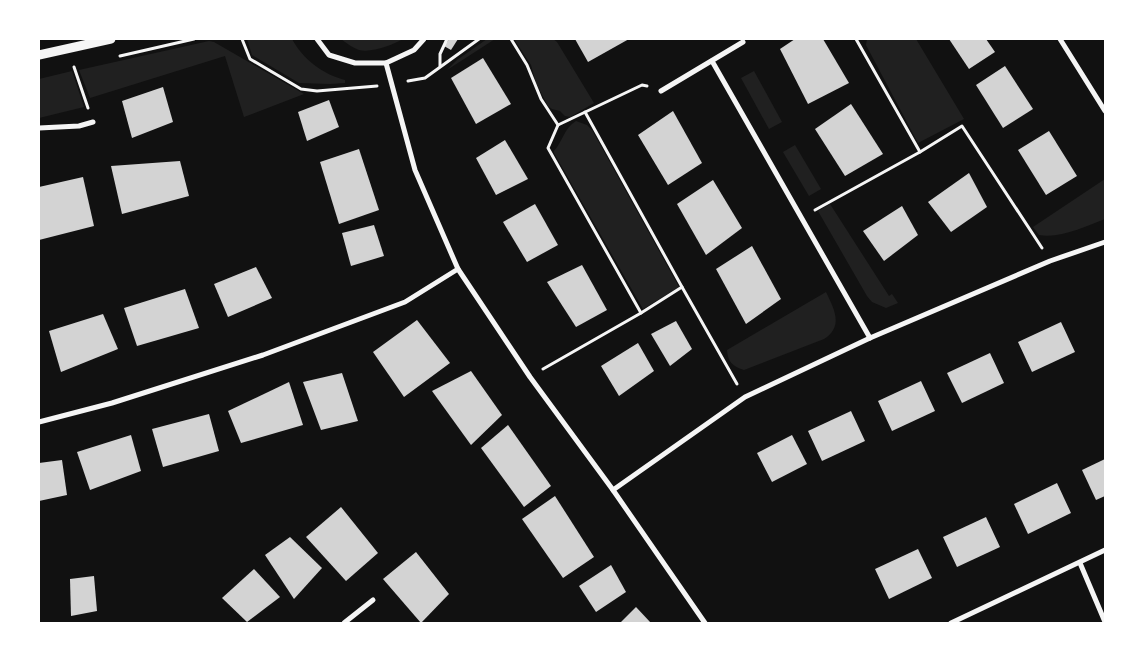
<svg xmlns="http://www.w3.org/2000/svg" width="1144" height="662" font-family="'Asap Condensed',sans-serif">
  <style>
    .green { fill: #202020 }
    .building { fill: #d3d3d3 }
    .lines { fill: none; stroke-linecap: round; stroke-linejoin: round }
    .path { stroke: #f5f5f5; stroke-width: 3 }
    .minor { stroke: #f5f5f5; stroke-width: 5 }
    .tertiary { stroke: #f5f5f5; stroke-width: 9 }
  </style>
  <rect width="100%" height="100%" fill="#111"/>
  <!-- green -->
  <g class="green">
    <path d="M247 39H292C303 59 322 74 345 80V83L330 84 299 83 252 55Z"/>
    <path d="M341 39H403C392 45 372 53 359 50 353 48 345 42 341 39Z"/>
    <path d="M487 39H495L447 70 457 60Z"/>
    <path d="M514 39H553L557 42 594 103 570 117 565 116 560 111 552 109 548 106 536 83 531 65Z"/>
    <path d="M867 39H916L964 119 918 143 866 45Z"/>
    <path d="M209 41 214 42 304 94 244 117 225 56 90 98 79 70Z"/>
    <path d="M72 71 84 107 39 118V79Z"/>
    <path d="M754 71 782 122 769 129 741 78Z"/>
    <path d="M576 121 587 125 592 130 679 287 643 309 554 153V151C563 141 564 128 576 121Z"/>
    <path d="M795 145 821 189 809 196 783 152Z"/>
    <path d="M1105 179V219C1086 226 1060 239 1039 235L1033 227Z"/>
    <path d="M830 204 889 296 892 294 898 303 886 308 872 302 867 296 818 211Z"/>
    <path d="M826 292C834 309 844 326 824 339L744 370C732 366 728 362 727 350Z"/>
  </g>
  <!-- building -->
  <g class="building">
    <path d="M449 39H458L451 50 444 46Z"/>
    <path d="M575 39H629L588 62Z"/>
    <path d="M795 39H823L849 83 808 104 780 49Z"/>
    <path d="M949 39H986L995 52 969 69Z"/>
    <path d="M483 58 511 104 476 124 451 78Z"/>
    <path d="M1005 66 1033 109 1003 128 976 85Z"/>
    <path d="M163 87 173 122 132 138 122 101Z"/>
    <path d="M329 100 339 127 307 141 298 112Z"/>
    <path d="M851 104 883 154 845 176 815 129Z"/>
    <path d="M673 111 702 163 668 185 638 135Z"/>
    <path d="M1049 131 1077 176 1046 195 1018 150Z"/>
    <path d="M505 140 528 179 496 195 476 158Z"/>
    <path d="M359 149 379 210 339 224 320 162Z"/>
    <path d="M180 161 189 196 122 214 111 166Z"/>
    <path d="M969 173 987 207 951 232 928 202Z"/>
    <path d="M83 177 94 226 39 240V187Z"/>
    <path d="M713 180 742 228 706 255 677 204Z"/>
    <path d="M535 204 558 245 527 262 503 222Z"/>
    <path d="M902 206 918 235 884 261 863 231Z"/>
    <path d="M374 225 384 256 351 266 342 233Z"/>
    <path d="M752 246 781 299 746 324 716 269Z"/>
    <path d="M582 265 607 310 576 327 547 282Z"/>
    <path d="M256 267 272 298 228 317 214 284Z"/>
    <path d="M185 289 199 328 137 346 124 308Z"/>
    <path d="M103 314 118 349 61 372 49 331Z"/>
    <path d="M417 320 450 363 404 397 373 352Z"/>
    <path d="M676 321 692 349 670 366 651 334Z"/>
    <path d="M1061 322 1075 352 1032 372 1018 342Z"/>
    <path d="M638 343 654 371 619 396 601 366Z"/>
    <path d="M990 353 1004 383 962 403 947 373Z"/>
    <path d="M471 371 502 415 471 445 432 391Z"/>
    <path d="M342 373 358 421 321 430 303 382Z"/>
    <path d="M921 381 935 411 892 431 878 401Z"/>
    <path d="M289 382 303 425 241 443 228 411Z"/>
    <path d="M851 411 865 441 822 461 808 431Z"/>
    <path d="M209 414 219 451 163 467 152 429Z"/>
    <path d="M508 425 551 486 524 507 481 448Z"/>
    <path d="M131 435 141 471 90 490 77 452Z"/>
    <path d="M792 435 807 464 772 482 757 453Z"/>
    <path d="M1105 459V496L1096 500 1082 470Z"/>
    <path d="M62 460 67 495 39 501V463Z"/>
    <path d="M1057 483 1071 513 1028 534 1014 504Z"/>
    <path d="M555 496 594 557 563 578 522 519Z"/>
    <path d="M341 507 378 553 346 581 306 537Z"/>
    <path d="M986 517 1000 547 957 567 943 537Z"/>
    <path d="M290 537 322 568 294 599 265 555Z"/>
    <path d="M918 549 932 578 889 599 875 569Z"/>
    <path d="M416 552 449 594 421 623 383 579Z"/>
    <path d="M611 565 626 592 596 612 579 586Z"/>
    <path d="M254 569 280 597 247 622 222 598Z"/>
    <path d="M94 576 97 611 71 616 70 579Z"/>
    <path d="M636 607 651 623H620Z"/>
  </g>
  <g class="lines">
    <!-- path -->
    <g class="path">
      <path d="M242 39 250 59 301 89 317 91 377 86"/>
      <path d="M511 39 527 65 541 99 558 125 548 148 641 313 543 369"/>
      <path d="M120 56 194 39"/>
      <path d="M440 66V54L447 39"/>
      <path d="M74 67 88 108"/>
      <path d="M408 81 425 78 479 39"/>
      <path d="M585 112 682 287"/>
      <path d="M558 125 642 85 647 86"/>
      <path d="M920 152 962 126 1042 248"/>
      <path d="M815 210 920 152 856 39"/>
      <path d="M641 313 682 287 737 384"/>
    </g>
    <!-- minor -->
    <g class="minor">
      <path d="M317 39 329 55 355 63H386L414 50 424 39"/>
      <path d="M1060 39 1105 111"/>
      <path d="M712 61 870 338"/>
      <path d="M386 63 415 170 458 269 530 377 613 490 705 623"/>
      <path d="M661 91 743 42"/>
      <path d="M39 128 79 126 93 122"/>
      <path d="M39 422 112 403 263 355 405 302 458 269"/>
      <path d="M613 490 745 397 870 338 1050 261 1105 242"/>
      <path d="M1080 563 1105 622"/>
      <path d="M344 623 373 600"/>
      <path d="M951 623 1105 550"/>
    </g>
    <!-- tertiary -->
    <path class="tertiary" d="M39 55 111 39"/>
  </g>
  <!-- border -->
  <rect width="1144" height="662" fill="none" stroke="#ffffff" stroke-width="80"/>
</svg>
